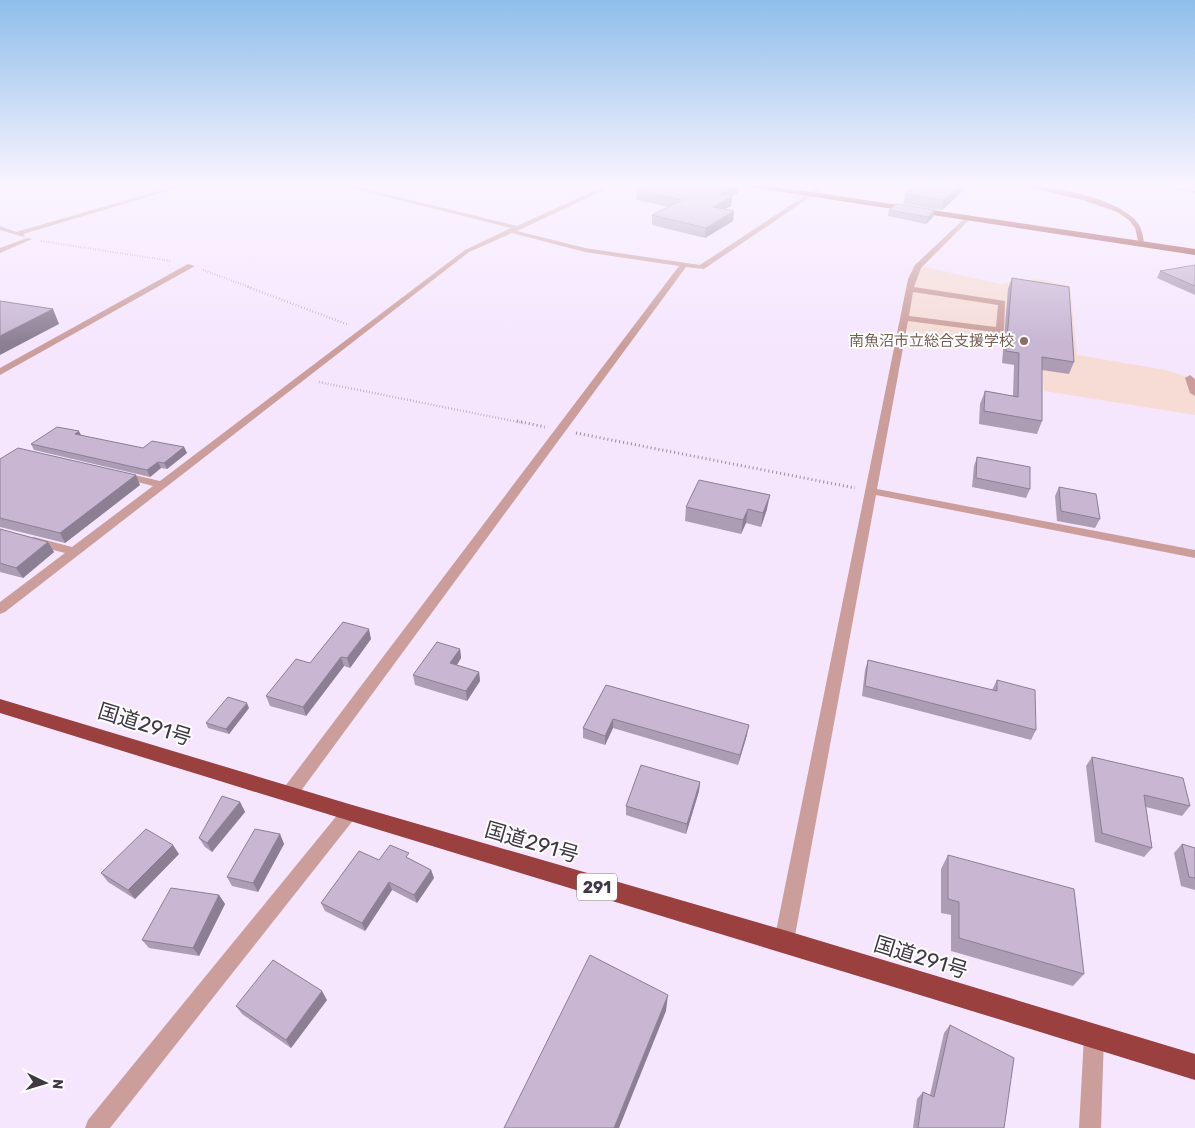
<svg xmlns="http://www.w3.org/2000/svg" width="1195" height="1128" font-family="Rubik,'Noto Sans JP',sans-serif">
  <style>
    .education { fill: #f6dcd5 }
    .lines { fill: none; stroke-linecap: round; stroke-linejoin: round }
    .path-far2 { stroke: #988e9f; stroke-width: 2; stroke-dasharray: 0.5 2; stroke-linecap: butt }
    .path-far1 { stroke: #988e9f; stroke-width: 2.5; stroke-dasharray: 0.5 2.5; stroke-linecap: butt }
    .path { stroke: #988e9f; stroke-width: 3; stroke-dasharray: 1 3; stroke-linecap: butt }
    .minor { fill: #cb9e9b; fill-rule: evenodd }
    .major { fill: #a95a57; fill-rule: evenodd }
    .highway { fill: #9a403f; fill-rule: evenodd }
    .rail { stroke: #a296a9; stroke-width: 2; stroke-dasharray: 5.5 2.5; stroke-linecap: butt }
    .wall { fill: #ac9db5 }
    .shaded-wall { fill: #8c7f94 }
    .building { fill: #c8b6d3; stroke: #8c7f94 }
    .education-dot { fill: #8d6e63; stroke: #fff; stroke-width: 2 }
    .labels { text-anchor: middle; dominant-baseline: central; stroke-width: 4; stroke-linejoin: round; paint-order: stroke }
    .far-education-label { font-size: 15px; fill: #785e54; stroke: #fff; text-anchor: end }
    .shield { fill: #fff; stroke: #79747d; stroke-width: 1 }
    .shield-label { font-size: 16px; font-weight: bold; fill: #403945 }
    .near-street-label { font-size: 21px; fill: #403945; stroke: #fff }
  </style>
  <rect width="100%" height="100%" fill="#f5e6fe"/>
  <!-- education -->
  <path class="education" d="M918 267 930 268 1000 284 1039 279 1070 286 1077 355 1166 370 1190 378 1195 393V415L1044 391 1040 353 903 330Z"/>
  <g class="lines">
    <!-- path-far2 -->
    <g class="path-far2">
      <path d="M41 241 171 261"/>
      <path d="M203 270 252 288"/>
    </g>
    <!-- path-far1 -->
    <g class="path-far1">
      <path d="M248 287 349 325"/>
      <path d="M319 382 523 423"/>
    </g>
    <!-- path -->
    <g class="path">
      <path d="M517 421 545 427"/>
      <path d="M576 433 855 488"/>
    </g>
    <!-- minor -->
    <g class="minor">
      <path d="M179 185H188L23 234 25 236 24 237 0 230V226L16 232Z"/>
      <path d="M339 185H349L517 226 607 185H615L517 231 585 248 700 265 821 185H828L704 269 686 267 295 799 289 801 283 799 281 794 283 789 679 266 585 252 512 233 469 252 5 612 0 614V602L65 553 30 544 28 541 30 538 34 537 72 547 153 486 118 477 117 475 118 473 122 472 160 481 465 250 511 228Z"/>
      <path d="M966 217 971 218 921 268 914 287 1005 301 1004 330 1000 333 908 321 877 489 1195 550V558L876 495 794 941 791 948 784 951 777 948 774 941 908 279 915 265ZM913 292 998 305 996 327 909 316Z"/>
      <path d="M27 238 32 239 0 253V248Z"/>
      <path d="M188 264 195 266 0 375V368Z"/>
      <path d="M1190 375 1195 379V396L1190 393 1185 378Z"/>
      <path d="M349 806 355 808 357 813 355 818 110 1128H85L88 1120 343 808Z"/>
      <path d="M1094 1026 1101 1029 1104 1036 1101 1128H1079L1084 1036 1087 1029Z"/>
    </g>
    <!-- major -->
    <path class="major" d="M1018 185C1049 185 1108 196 1132 217 1141 224 1143 233 1144 244L1139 245 1135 228 1129 220 1117 212 1083 200Z"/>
    <!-- highway -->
    <g class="highway">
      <path d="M745 185H763L1195 249V255L749 187Z"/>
      <path d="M0 699 349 804 784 930 1195 1054V1080C797 956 398 837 0 713Z"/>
    </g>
    <!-- rail -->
    <path class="rail" d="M1159 185 1195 192"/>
  </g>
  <!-- wall -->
  <g class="wall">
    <path d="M648 185H739L738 193 732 196 731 206 724 209 734 211 733 221 705 238 652 225V215L669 207 636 200 637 190Z"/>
    <path d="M966 188 942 210 903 204 905 194Z"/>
    <path d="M889 210H935L933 217 926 224 888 216Z"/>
    <path d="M1195 265V295L1157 278 1160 271Z"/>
    <path d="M1012 278 1074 362 1069 374 1042 370V421L1037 434 979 424 980 404 985 391 1013 396 1014 365 1002 363 1008 289Z"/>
    <path d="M31 444 143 448 184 447 187 453 167 469 161 468 150 477 34 450Z"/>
    <path d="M977 457 1030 489 1026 498 972 487 974 466Z"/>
    <path d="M0 459 140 485 65 543 0 527Z"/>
    <path d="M1059 487 1100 519 1095 528 1057 521 1055 496Z"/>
    <path d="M686 507 767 509 761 527 746 523 741 534 685 521Z"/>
    <path d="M0 529 48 542 54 552 23 578 0 572Z"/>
    <path d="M371 639 350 668 344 666 306 716 270 706 266 696 310 663Z"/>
    <path d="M460 649 461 658 457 665 479 672 480 681 467 701 415 685 413 675Z"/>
    <path d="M868 660 992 690 997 680 1036 730 1031 740 862 696 865 670Z"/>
    <path d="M606 685 747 735 738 765 613 728 605 745 583 738V728Z"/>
    <path d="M249 708 229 734 208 728 206 723Z"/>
    <path d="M1092 757 1190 806 1182 816 1146 807 1152 848 1144 857 1095 842 1086 766Z"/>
    <path d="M700 782 699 791 686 834 626 815V806Z"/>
    <path d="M240 802 245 812 212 852 205 847 199 838Z"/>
    <path d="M280 834 284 844 258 892 232 886 227 877Z"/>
    <path d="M1182 844 1195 848V890L1181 886 1174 853Z"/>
    <path d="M179 854 135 899 108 882 101 873Z"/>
    <path d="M948 855 1084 974 1073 986 951 951V915L941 913V869Z"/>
    <path d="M410 859 431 870 434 878 417 903 392 890 365 931 325 911 321 903 379 860Z"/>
    <path d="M219 895 225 904 199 956 149 948 142 940Z"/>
    <path d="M327 1000 291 1048 242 1014 236 1006Z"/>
    <path d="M950 1025 1004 1128H913L917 1099 923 1092 930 1095 944 1033Z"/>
  </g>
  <!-- shaded-wall -->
  <g class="shaded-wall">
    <path d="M737 185H739L738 193 732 196 731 206 712 216 713 207 720 194Z"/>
    <path d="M961 185H967L966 188 942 210 944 200Z"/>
    <path d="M935 210 933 217 926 224 928 217Z"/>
    <path d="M734 211 733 221 705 238 706 228Z"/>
    <path d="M53 309 59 324 0 355V336Z"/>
    <path d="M79 431 82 437 75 434Z"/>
    <path d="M184 447 187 453 167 469 164 463Z"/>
    <path d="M158 462 161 468 150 477 147 470Z"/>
    <path d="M136 475 140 485 65 543 60 533Z"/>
    <path d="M770 495 767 509 761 527 763 513Z"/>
    <path d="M748 509 746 523 741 534 743 520Z"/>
    <path d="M48 542 54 552 23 578 16 568Z"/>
    <path d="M369 629 371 639 350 668 347 658Z"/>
    <path d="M460 649 461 658 452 673 450 663Z"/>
    <path d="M341 657 344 666 306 716 303 707Z"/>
    <path d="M479 672 480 681 467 701 466 691Z"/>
    <path d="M247 703 249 708 229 734 226 729Z"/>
    <path d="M613 719V728L605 745V736Z"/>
    <path d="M749 725 747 735 738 765 740 755Z"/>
    <path d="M700 782 699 791 686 834 687 824Z"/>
    <path d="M240 802 245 812 212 852 207 843Z"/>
    <path d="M280 834 284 844 258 892 253 883Z"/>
    <path d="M173 845 179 854 135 899 128 890Z"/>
    <path d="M431 870 434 878 417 903 414 895Z"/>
    <path d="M389 882 392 890 365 931 362 923Z"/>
    <path d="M219 895 225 904 199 956 193 948Z"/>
    <path d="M322 991 327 1000 291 1048 286 1040Z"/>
    <path d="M668 995 666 1011 619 1128H614Z"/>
  </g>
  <!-- building -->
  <g class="building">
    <path d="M648 185H737L720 194 732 196 713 207 734 211 706 228 652 215 682 200 637 190Z"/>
    <path d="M927 185H961L944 200 905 194 915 187Z"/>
    <path d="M896 204 935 210 928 217 889 210Z"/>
    <path d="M1195 265V286L1160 271Z"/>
    <path d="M1012 278 1069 287 1074 362 1042 357V421L984 411 985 391 1018 397 1019 353 1006 351Z"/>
    <path d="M0 301 53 309 0 336Z"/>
    <path d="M57 427 79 431 75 434 143 448 152 441 184 447 164 463 158 462 147 470 31 444Z"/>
    <path d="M18 448 136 475 60 533 0 518V459Z"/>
    <path d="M977 457 1030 467V489L976 478Z"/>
    <path d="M699 480 770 495 763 513 748 509 743 520 686 507Z"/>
    <path d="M1059 487 1096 494 1100 519 1061 511Z"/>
    <path d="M0 529 48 542 16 568 0 563Z"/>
    <path d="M343 622 369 629 347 658 341 657 303 707 266 696 296 659 310 663Z"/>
    <path d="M437 642 460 649 450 663 479 672 466 691 413 675Z"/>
    <path d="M868 660 997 691V680L1035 690 1036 730 865 686Z"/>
    <path d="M606 685 749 725 740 755 613 719 605 736 583 728Z"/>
    <path d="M228 697 247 703 226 729 206 723Z"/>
    <path d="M1092 757 1183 778 1190 806 1144 795 1152 848 1102 833Z"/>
    <path d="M641 765 700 782 687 824 626 806Z"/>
    <path d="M222 796 240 802 207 843 199 838Z"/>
    <path d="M146 829 173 845 128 890 101 873Z"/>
    <path d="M255 829 280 834 253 883 227 877Z"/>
    <path d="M1182 844 1195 848V878L1189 877Z"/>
    <path d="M390 845 409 853 406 857 431 870 414 895 389 882 362 923 321 903 359 851 379 860Z"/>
    <path d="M948 855 1074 889 1084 974 959 938V902L948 899Z"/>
    <path d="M171 888 219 895 193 948 142 940Z"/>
    <path d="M590 955 668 995 614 1128H504Z"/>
    <path d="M273 960 322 991 286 1040 236 1006Z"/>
    <path d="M950 1025 1014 1058 1004 1128H918L923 1092 934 1097Z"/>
  </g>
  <!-- sky -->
  <linearGradient id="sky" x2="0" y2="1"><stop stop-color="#8fbeeb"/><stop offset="0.54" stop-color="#faf4ff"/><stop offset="1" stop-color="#faf4ff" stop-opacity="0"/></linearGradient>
  <rect width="1195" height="343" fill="url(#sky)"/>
  <!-- markers -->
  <circle class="education-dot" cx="1024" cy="341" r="5"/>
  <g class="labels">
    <!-- far-education labels -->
    <g class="far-education-label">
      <text x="1014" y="341">南魚沼市立総合支援学校</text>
    </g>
    <!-- shield labels -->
    <rect class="shield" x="577" y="873.5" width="40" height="27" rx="4"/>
    <g class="shield-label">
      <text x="597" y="887">291</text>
    </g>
    <!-- near-street labels -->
    <g class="near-street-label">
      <text transform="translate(145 724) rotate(17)">国道291号</text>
      <text transform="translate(532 842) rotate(16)">国道291号</text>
      <text transform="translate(921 957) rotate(17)">国道291号</text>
    </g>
  </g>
  <!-- north arrow -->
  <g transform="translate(45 1083) rotate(95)" stroke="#ffffff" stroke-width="4" paint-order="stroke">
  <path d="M0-4L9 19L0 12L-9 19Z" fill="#403945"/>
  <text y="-8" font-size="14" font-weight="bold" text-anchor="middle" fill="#403945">N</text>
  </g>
</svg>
